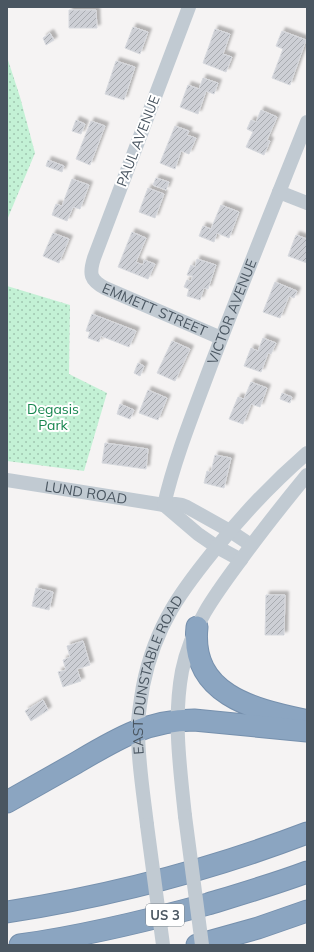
<svg xmlns="http://www.w3.org/2000/svg" width="314" height="952" font-family="Mulish,sans-serif">
  <style>
    .park { fill: url(#park-dots) }
    .building { fill: url(#building-hatch); stroke: #d7d9de; filter: url(#shadow) }
    .lines { fill: none; stroke-linecap: round; stroke-linejoin: round }
    .highway-casing { stroke: #7690ad; stroke-width: 23 }
    .minor { stroke: #c1cad2; stroke-width: 14 }
    .highway { stroke: #8ba5c1; stroke-width: 21 }
    .minor-bridge { stroke: #c1cad2; stroke-width: 14 }
    .labels { text-anchor: middle; dominant-baseline: central; stroke-width: 4; stroke-linejoin: round; paint-order: stroke }
    .shield { fill: #fff; stroke: #808990; stroke-width: 1 }
    .shield-label { font-size: 13px; font-weight: bold; fill: #4a5661 }
    .street-label { font-size: 14px; fill: #4a5661; stroke: #fff }
    .park-label { font-size: 14px; fill: #17864f; stroke: #fff }
  </style>
  <defs>
    <pattern id="park-dots" width="8" height="8" patternUnits="userSpaceOnUse"><rect width="8" height="8" fill="#c3f1d5"/><path d="M2 2h.1M6 6h.1" fill="none" stroke="#a0c6b0" stroke-width="1.8" stroke-linecap="round"/></pattern>
    <pattern id="building-hatch" width="6" height="6" patternUnits="userSpaceOnUse"><rect width="6" height="6" fill="#cdcfd5"/><path d="M-1 1l2-2M0 6l6-6M5 7l2-2" fill="none" stroke="#a8abb0"/></pattern>
    <filter id="shadow"><feDropShadow dx="3.5" dy="-3.5" stdDeviation="1" flood-color="#0004"/></filter>
  </defs>
  <rect width="100%" height="100%" fill="#f5f3f3"/>
  <!-- park -->
  <g class="park">
    <path d="M7 57 20 97 35 153 7 220Z"/>
    <path d="M7 286 70 305 69 374 107 393 84 471 7 461Z"/>
  </g>
  <!-- building -->
  <g class="building">
    <path d="M69 10H96L97 28H69Z"/>
    <path d="M133 27 148 32 140 54 125 48Z"/>
    <path d="M215 29 230 34 223 54 232 57 226 72 203 63Z"/>
    <path d="M282 31 306 40 290 85 272 78 283 49 276 46Z"/>
    <path d="M50 33 54 40 46 45 43 38Z"/>
    <path d="M116 61 135 67 124 100 105 94Z"/>
    <path d="M203 78 218 83 214 94 206 91 198 114 180 107 188 85 199 89Z"/>
    <path d="M261 110 277 117 267 140 270 141 264 155 246 147 253 132 247 129 251 120 256 122Z"/>
    <path d="M76 120 85 124 81 134 72 131Z"/>
    <path d="M91 121 105 126 90 165 76 159Z"/>
    <path d="M175 126 189 131 187 135 196 138 189 154 181 151 175 169 160 163Z"/>
    <path d="M48 160 64 166 62 172 46 166Z"/>
    <path d="M156 178 169 182 166 190 153 185Z"/>
    <path d="M72 179 89 185 80 209 73 207 67 221 52 215 56 204 62 206Z"/>
    <path d="M148 188 164 194 155 218 139 212Z"/>
    <path d="M221 205 239 212 229 238 217 233 214 242 199 236 203 226 211 229Z"/>
    <path d="M132 232 146 238 136 262 143 265 144 260 155 264 148 279 118 267Z"/>
    <path d="M53 233 69 239 59 263 43 256Z"/>
    <path d="M296 235 307 239V263L288 256Z"/>
    <path d="M197 259 216 265 208 289 204 288 200 300 187 296 189 289 184 287 187 280 191 281 193 276 187 275 191 265 195 267Z"/>
    <path d="M275 282 297 291 294 298 289 296 280 318 263 312Z"/>
    <path d="M92 314 136 331 129 347 101 336 99 342 88 338 90 332 86 331Z"/>
    <path d="M263 338 276 343 271 354 268 353 261 372 244 366 251 348 258 351Z"/>
    <path d="M172 341 190 349 175 381 157 373Z"/>
    <path d="M138 363 144 366 140 376 134 373Z"/>
    <path d="M251 382 267 388 260 407 251 404 243 424 229 419 238 397 244 399Z"/>
    <path d="M148 390 167 398 158 420 139 413Z"/>
    <path d="M282 393 292 397 290 403 280 399Z"/>
    <path d="M120 404 134 410 130 419 117 414Z"/>
    <path d="M105 443 148 449 146 469 102 463Z"/>
    <path d="M215 455 231 458 224 488 204 483 207 471 211 472Z"/>
    <path d="M36 588 53 592 49 610 32 606Z"/>
    <path d="M266 595H285L284 635H265Z"/>
    <path d="M83 641 90 665 77 669 81 681 63 687 58 672 66 670 63 660 70 657 67 646Z"/>
    <path d="M43 700 48 710 31 721 25 711Z"/>
  </g>
  <g class="lines">
    <defs>
      <g id="highway">
        <path d="M197 627C190 694 252 709 304 720"/>
        <path d="M7 802C30 789 53 776 76 763 115 740 147 720 194 720L307 731"/>
        <path d="M7 912C109 896 210 870 307 833"/>
        <path d="M20 945C84 936 146 921 208 904 241 894 275 884 307 872"/>
        <path d="M197 945 258 928 307 911"/>
      </g>
    </defs>
    <!-- highway casing -->
    <use href="#highway" class="highway-casing"/>
    <!-- minor -->
    <g class="minor">
      <path id="s1" d="M189 7 94 258C89 274 90 280 105 288L221 338"/>
      <path d="M279 192 307 203"/>
      <path id="s2" d="M7 480 164 505 175 504 182 505 187 507 230 531 251 545"/>
      <path id="s3" d="M164 505C174 461 192 416 208 373 240 289 274 205 307 122"/>
      <path d="M164 505 198 534 217 547 241 560"/>
      <path d="M185 816C180 768 173 719 182 671 191 627 214 596 240 561 261 532 284 503 307 475"/>
      <path id="s4" d="M147 825C143 791 137 755 138 722 139 710 141 698 143 686 155 625 182 589 221 542 247 510 276 480 307 453"/>
    </g>
    <!-- highway -->
    <use href="#highway" class="highway"/>
    <!-- minor-bridge -->
    <g class="minor-bridge">
      <path d="M185 816 202 945"/>
      <path d="M147 825 163 945"/>
    </g>
  </g>
  <g class="labels">
    <!-- shield labels -->
    <rect class="shield" x="146" y="904" width="38" height="22" rx="3"/>
    <g class="shield-label">
      <text x="165" y="915">US 3</text>
    </g>
    <!-- street labels -->
    <g class="street-label">
      <text transform="translate(138 141) rotate(-69)">PAUL AVENUE</text>
      <text stroke="none"><textPath href="#s1" startOffset="359">EMMETT STREET</textPath></text>
      <text stroke="none"><textPath href="#s3" startOffset="205">VICTOR AVENUE</textPath></text>
      <text stroke="none"><textPath href="#s2" startOffset="80">LUND ROAD</textPath></text>
      <text stroke="none"><textPath href="#s4" startOffset="154">EAST DUNSTABLE ROAD</textPath></text>
    </g>
    <!-- park labels -->
    <g class="park-label">
      <text x="53" y="409">Degasis<tspan x="53" dy="16">Park</tspan></text>
    </g>
  </g>
  <!-- border -->
  <rect width="314" height="952" fill="none" stroke="#4a5661" stroke-width="16"/>
</svg>
